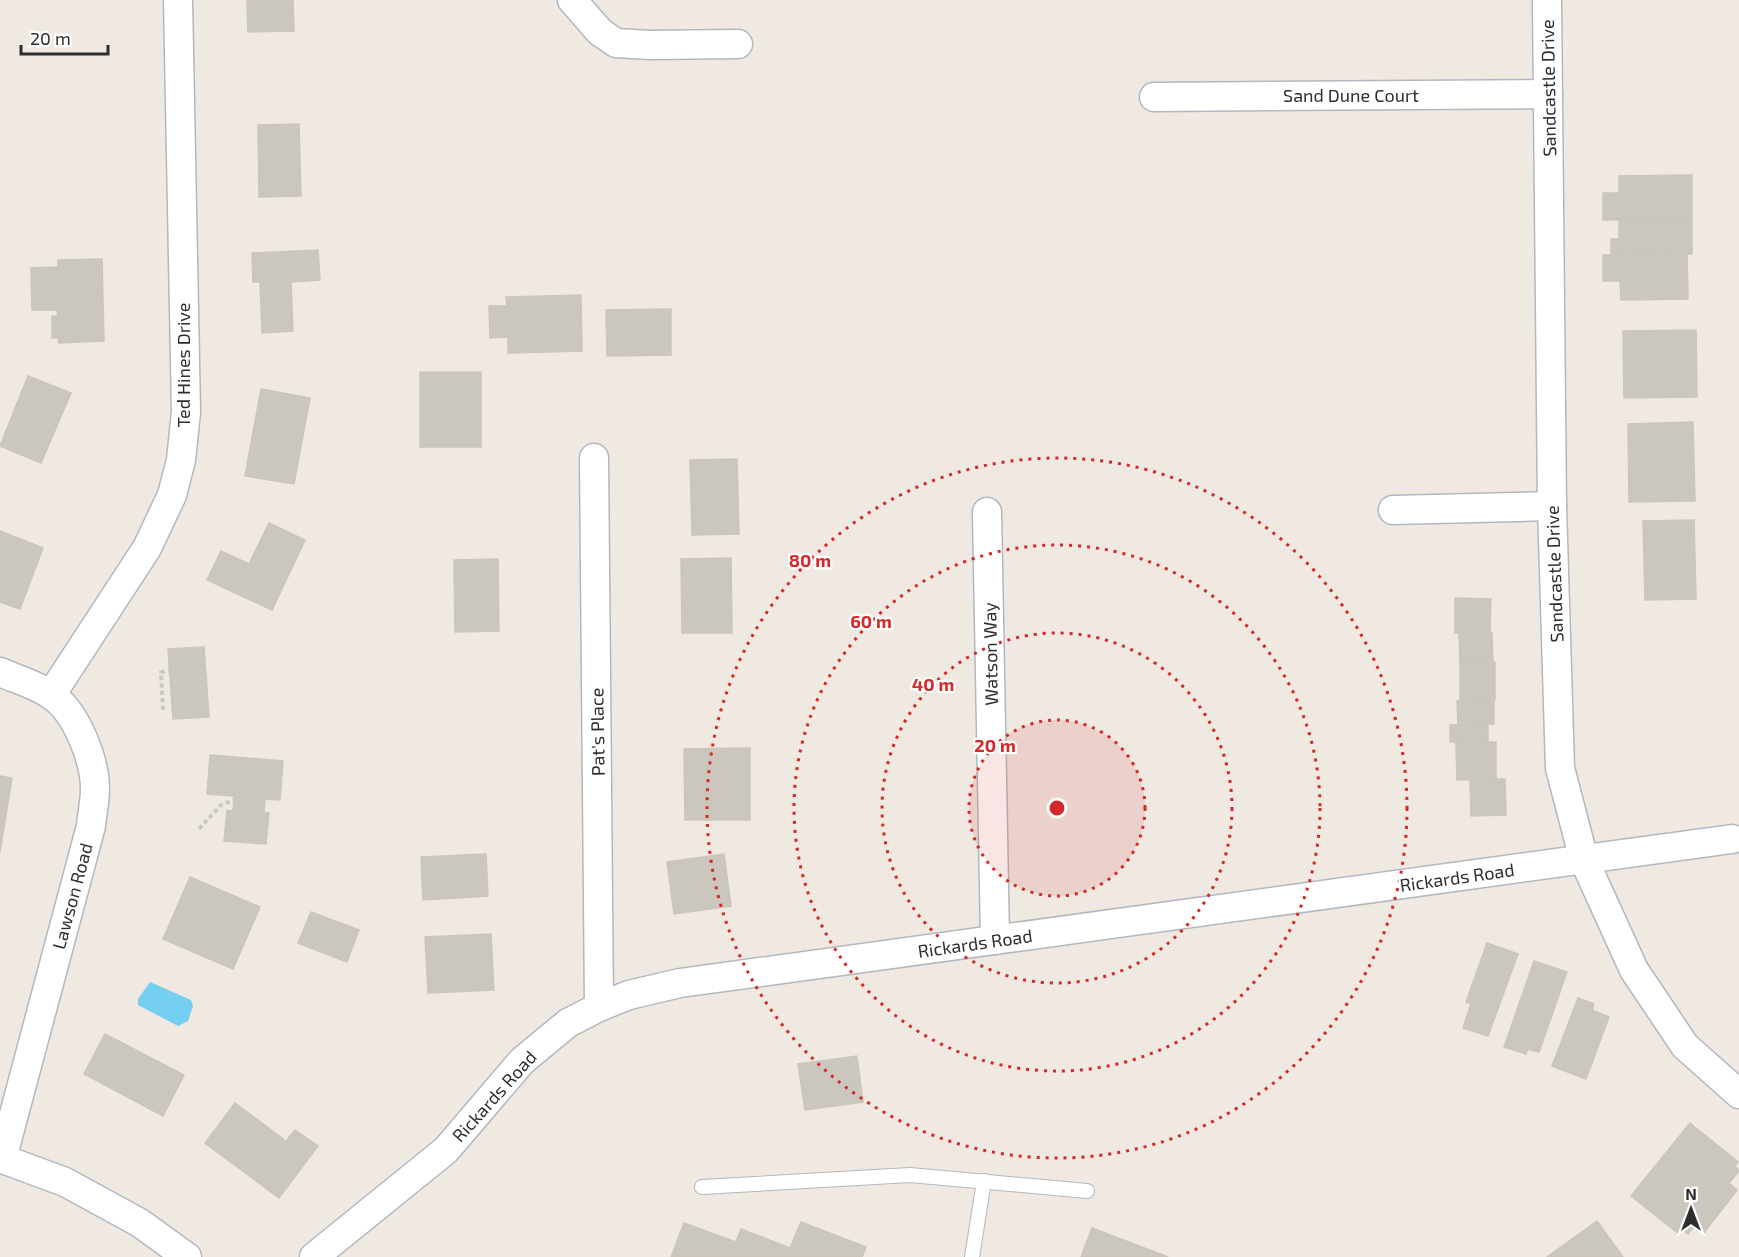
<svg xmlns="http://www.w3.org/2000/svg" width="1739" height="1257" font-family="'Exo 2',sans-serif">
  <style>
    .water { fill: #75cff0 }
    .building { fill: #cbc7bf; stroke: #cbc5ba; stroke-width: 1.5 }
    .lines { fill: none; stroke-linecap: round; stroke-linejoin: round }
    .service-casing { stroke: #b4b7c1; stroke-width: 16 }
    .minor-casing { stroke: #b4b7c1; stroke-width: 31 }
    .path { stroke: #c9c9c9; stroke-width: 4; stroke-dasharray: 4.5 3; stroke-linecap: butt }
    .service { stroke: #fff; stroke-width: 14 }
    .minor { stroke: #fff; stroke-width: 28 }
    .ring { fill: none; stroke: #d62828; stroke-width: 3; stroke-dasharray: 3 6 }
    .labels { text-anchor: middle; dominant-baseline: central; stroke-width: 4.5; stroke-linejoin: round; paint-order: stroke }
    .street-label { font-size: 18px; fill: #2e2e2e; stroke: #fff }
    .centre { fill: #d62828; stroke: #fff; stroke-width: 3 }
    .ring-label { font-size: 18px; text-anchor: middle; font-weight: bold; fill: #d62828; stroke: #fff; stroke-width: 4.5; stroke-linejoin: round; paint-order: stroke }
  </style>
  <rect width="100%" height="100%" fill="#efe9e1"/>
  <!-- water -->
  <path class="water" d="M150 982 191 1000 193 1006 188 1021 178 1026 138 1005V999Z"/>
  <!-- building -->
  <g class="building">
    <path d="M247 0H293L294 31 248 32Z"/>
    <path d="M299 124 301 196 259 197 258 125Z"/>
    <path d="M1692 175V219L1603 220V193H1619V176Z"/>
    <path d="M1692 219V254L1611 255V239H1619V220Z"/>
    <path d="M318 250 320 280 291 282 293 331 262 333 260 282H253L252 253Z"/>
    <path d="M1687 254 1688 299 1621 300 1620 281H1603V255Z"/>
    <path d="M102 259 104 341 59 343 58 338H52V316H58L57 310H32L31 268 58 267V260Z"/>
    <path d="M581 295 582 351 508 353V337L490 338 489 306H507L506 297Z"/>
    <path d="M671 309V355L607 356 606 310Z"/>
    <path d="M1696 330 1697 397 1624 398 1623 331Z"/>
    <rect x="420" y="372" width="61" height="75"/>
    <path d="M28 376 71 393 41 463 0 446Z"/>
    <path d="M261 389 310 398 294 484 245 476Z"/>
    <path d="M1693 422 1695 501 1629 502 1628 424Z"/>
    <path d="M737 459 739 534 692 535 690 460Z"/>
    <path d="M1694 520 1696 599 1645 600 1643 521Z"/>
    <path d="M269 523 305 540 272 610 207 580 221 551 249 564Z"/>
    <path d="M0 531 43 548 20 609 0 602Z"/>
    <path d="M731 558 732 633H682L681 559Z"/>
    <path d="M498 559 499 631 455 632 454 560Z"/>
    <path d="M1455 598 1491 599 1490 633H1455Z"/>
    <path d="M1459 633H1492L1493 662 1460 663Z"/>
    <path d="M204 647 209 717 173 719 168 649Z"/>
    <path d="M1493 662H1495V700L1460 701V663Z"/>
    <path d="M1457 701H1494V724L1458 725Z"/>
    <path d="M1488 724V742H1450V725Z"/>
    <path d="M1456 742H1496V779L1457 780Z"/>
    <path d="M750 748V820H685L684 749Z"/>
    <path d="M210 755 283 761 280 800 265 799 264 812 269 813 266 844 224 841 227 810 233 811 234 796 207 794Z"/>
    <path d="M0 776 12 778 0 852Z"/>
    <path d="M1470 779H1505L1506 815 1471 816Z"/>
    <path d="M486 854 488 896 423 900 421 857Z"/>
    <path d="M724 854 731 906 674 914 667 862Z"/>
    <path d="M190 877 260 907 233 969 163 939Z"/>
    <path d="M311 912 359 930 347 962 298 943Z"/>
    <path d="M491 934 494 990 428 993 425 937Z"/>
    <path d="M1487 943 1518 954 1488 1036 1463 1028 1471 1004 1466 1002Z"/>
    <path d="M1534 961 1567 972 1539 1052 1528 1049 1526 1054 1504 1047Z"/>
    <path d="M1578 998 1594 1004 1592 1010 1609 1017 1586 1079 1552 1066Z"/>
    <path d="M105 1034 184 1075 163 1116 84 1074Z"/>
    <path d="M857 1056 863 1102 805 1110 798 1064Z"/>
    <path d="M235 1103 286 1141 295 1130 318 1146 279 1198 205 1143Z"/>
    <path d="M1690 1123 1738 1162 1735 1166 1739 1171 1729 1183 1737 1190 1703 1234 1694 1227 1688 1234 1683 1230 1679 1234 1631 1196Z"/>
    <path d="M1597 1221 1623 1257H1547Z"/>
    <path d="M801 1222 866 1247 862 1257H671L684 1223 736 1242 741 1229 790 1248Z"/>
    <path d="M1092 1228 1168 1257H1081Z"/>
  </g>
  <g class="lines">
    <defs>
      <g id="service">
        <path d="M702 1187 910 1175 1087 1191"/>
        <path d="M972 1257 984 1181"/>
      </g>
      <g id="minor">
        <path d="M572 0 600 32 616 43 650 45 738 44"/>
        <path d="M1547 0 1552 506 1560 768 1584 860 1634 970 1685 1046 1739 1094"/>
        <path d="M1154 97 1548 94"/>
        <path d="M594 458 599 1007"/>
        <path d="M1393 510 1552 506"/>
        <path d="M987 512 995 940"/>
        <path d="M0 672C16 679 37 685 51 695 76 711 95 760 95 789 95 801 92 814 91 826L2 1159"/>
        <path d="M51 695 147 548 172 495 181 460 186 412 178 0"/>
        <path d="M0 1158 65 1182 140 1223 187 1257"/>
        <path d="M314 1257 446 1150 522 1061 568 1023 599 1007 629 995 680 983 1732 839"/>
      </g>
    </defs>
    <!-- service casing -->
    <use href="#service" class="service-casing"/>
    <!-- minor casing -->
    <use href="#minor" class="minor-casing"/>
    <!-- path -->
    <g class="path">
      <path d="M163 710 161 672 170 671"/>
      <path d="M199 829 221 805 234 800"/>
    </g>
    <!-- service -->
    <use href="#service" class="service"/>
    <!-- minor -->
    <use href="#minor" class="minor"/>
  </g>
  <!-- distance rings -->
  <circle cx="1057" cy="808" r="88" fill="#d62828" fill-opacity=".12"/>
  <g class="ring">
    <circle cx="1057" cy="808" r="88"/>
    <circle cx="1057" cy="808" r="175"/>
    <circle cx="1057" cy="808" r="263"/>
    <circle cx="1057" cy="808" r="350"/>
  </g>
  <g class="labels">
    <!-- street labels -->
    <g class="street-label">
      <text transform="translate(1548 88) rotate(-91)">Sandcastle Drive</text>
      <text x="1351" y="95">Sand Dune Court</text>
      <text transform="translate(183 365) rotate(-90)">Ted Hines Drive</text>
      <text transform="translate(1554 574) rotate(-92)">Sandcastle Drive</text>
      <text transform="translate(990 654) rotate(-91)">Watson Way</text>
      <text transform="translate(597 732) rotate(-91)">Pat's Place</text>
      <text transform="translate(1457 877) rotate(-8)">Rickards Road</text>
      <text transform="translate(72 896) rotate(-75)">Lawson Road</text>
      <text transform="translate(975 943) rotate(-8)">Rickards Road</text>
      <text transform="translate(494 1096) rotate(-48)">Rickards Road</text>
    </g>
  </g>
  <circle cx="1057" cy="808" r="9" class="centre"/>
  <g class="ring-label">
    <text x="810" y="567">80 m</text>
    <text x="871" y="628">60 m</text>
    <text x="933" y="691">40 m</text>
    <text x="995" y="752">20 m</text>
  </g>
  <!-- north arrow -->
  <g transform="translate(1691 1209)" stroke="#ffffff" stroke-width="4.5" paint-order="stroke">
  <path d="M0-4.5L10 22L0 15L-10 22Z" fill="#2e2e2e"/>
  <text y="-9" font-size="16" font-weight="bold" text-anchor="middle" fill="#2e2e2e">N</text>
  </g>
  <!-- scale -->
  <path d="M21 45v9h87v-9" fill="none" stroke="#2e2e2e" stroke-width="3"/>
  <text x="30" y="45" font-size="18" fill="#2e2e2e" stroke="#ffffff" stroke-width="4.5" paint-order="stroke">20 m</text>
</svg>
